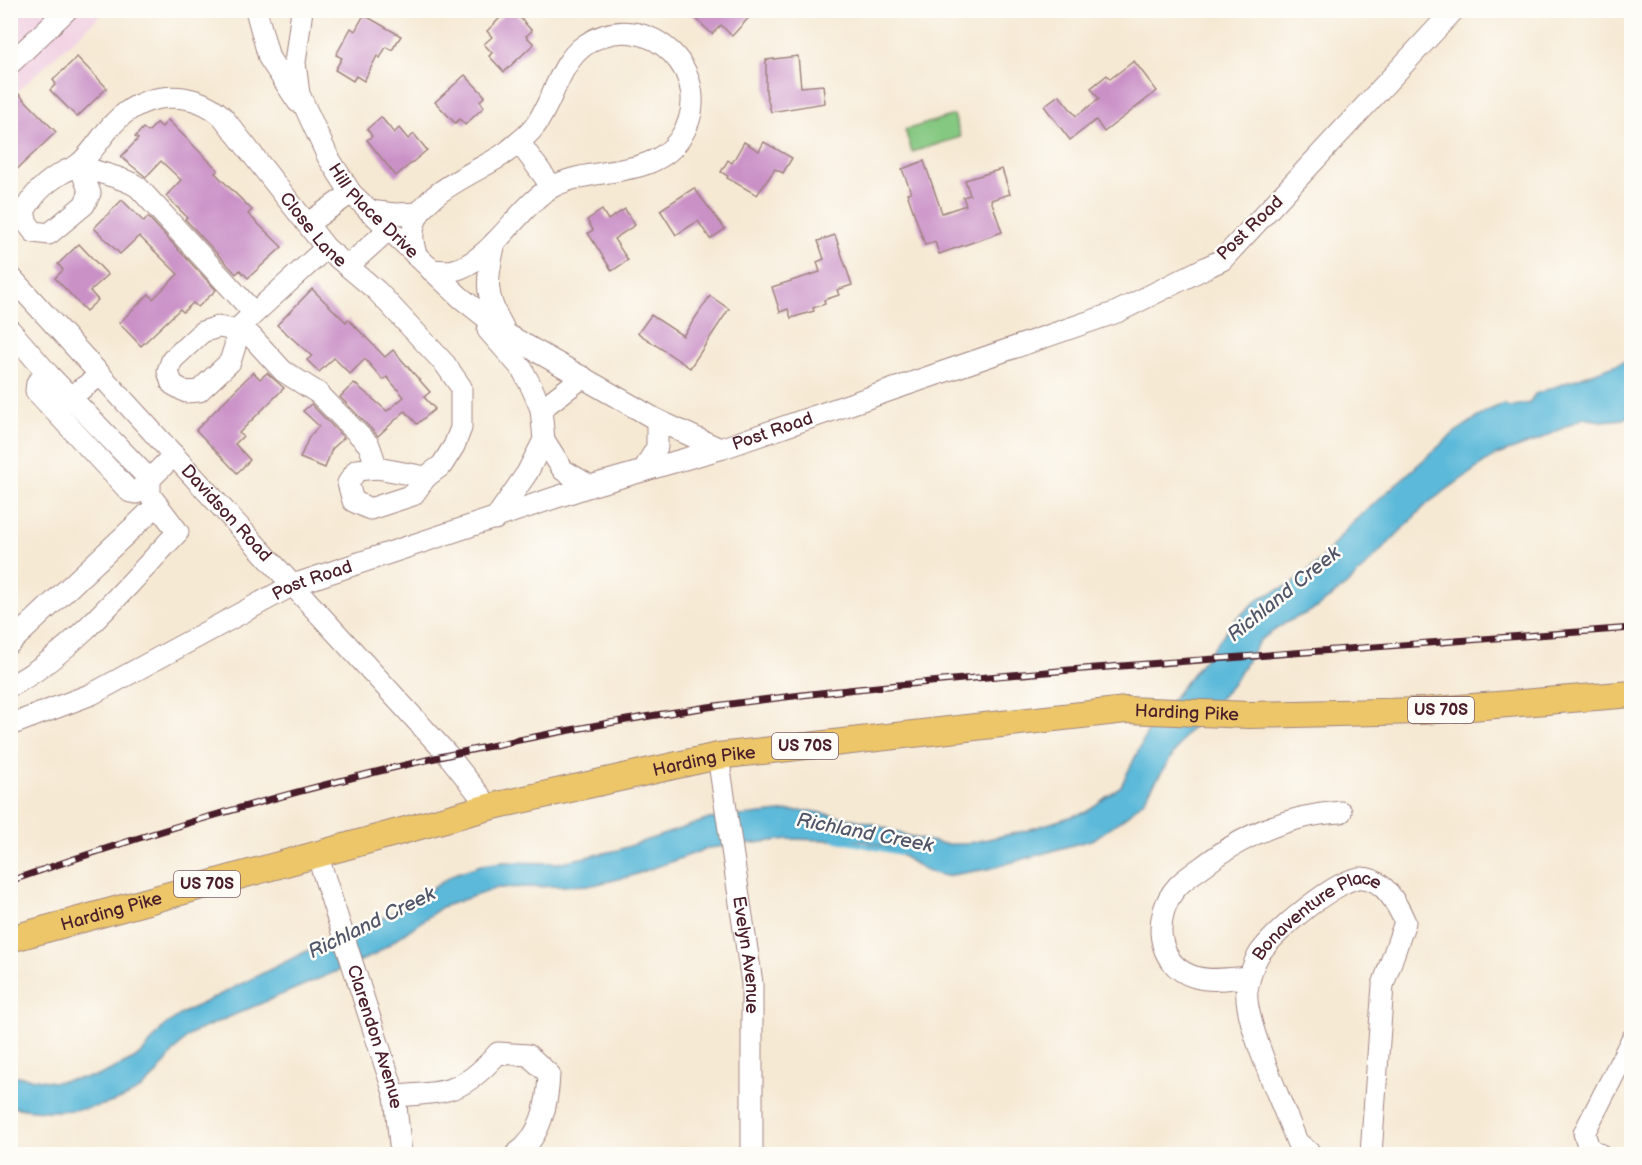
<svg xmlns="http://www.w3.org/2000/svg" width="1642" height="1165" font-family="'Balsamiq Sans',sans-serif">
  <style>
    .built { fill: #f1d0e2 }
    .green { fill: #84c881; stroke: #677456; stroke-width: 1.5 }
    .water { fill: #5bb9d9; stroke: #526c82; stroke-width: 1.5 }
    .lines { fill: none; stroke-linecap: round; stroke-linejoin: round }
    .stream { stroke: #5bb9d9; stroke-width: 4.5 }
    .building { fill: #ca91c7 }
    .minor-casing { stroke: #a08480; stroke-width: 23 }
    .major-casing { stroke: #a08480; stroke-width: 28 }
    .minor { stroke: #fff; stroke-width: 21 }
    .major { stroke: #ecc669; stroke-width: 26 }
    .rail-casing { stroke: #4a1f2b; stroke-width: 7 }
    .rail { stroke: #fdfcf7; stroke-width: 4.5; stroke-dasharray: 14; stroke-linecap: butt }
    .labels { text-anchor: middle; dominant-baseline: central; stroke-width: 5; stroke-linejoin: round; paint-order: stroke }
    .shield { fill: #fdfcf7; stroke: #806168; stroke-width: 1.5 }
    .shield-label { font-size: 16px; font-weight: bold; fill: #4a1f2b }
    .street-label { font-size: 18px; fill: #4a1f2b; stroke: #fdfcf7 }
    .water-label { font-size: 20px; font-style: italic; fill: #505568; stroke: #fdfcf7 }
  </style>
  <rect width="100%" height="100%" fill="#fdfcf7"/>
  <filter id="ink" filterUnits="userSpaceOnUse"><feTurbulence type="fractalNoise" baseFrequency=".0167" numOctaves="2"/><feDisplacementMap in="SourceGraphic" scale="12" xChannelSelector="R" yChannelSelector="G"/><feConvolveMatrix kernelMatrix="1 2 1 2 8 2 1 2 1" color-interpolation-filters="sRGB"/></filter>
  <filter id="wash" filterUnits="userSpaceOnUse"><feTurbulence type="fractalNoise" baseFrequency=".008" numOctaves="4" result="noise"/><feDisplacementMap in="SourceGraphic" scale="24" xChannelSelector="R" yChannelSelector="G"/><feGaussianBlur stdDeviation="1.35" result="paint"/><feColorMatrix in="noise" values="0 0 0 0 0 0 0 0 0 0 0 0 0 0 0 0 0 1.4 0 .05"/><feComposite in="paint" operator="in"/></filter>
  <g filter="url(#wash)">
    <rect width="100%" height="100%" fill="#f6e9d4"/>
    <!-- built -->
    <path class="built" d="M11 11H105L11 97Z"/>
    <!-- green -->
    <path class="green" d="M954 115 961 137 912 152 905 130Z"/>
    <!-- water -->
    <path class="water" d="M1631 359V415L1623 419 1602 421 1583 418 1541 439 1494 456 1428 503 1350 582 1317 608 1287 622 1260 640 1232 685 1186 734 1144 800 1128 815 1094 839 988 869 945 876 926 871 890 848 863 841 789 839 709 848 631 876 593 885 497 888 442 907 374 955 192 1033C174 1048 167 1063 152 1079 122 1111 50 1117 11 1106L10 1075 54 1082 98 1076 134 1059 144 1051 164 1026 183 1013 327 941 363 928 406 906 454 874 481 865 502 862 558 863 618 850 709 819 790 811H811L867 822 914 838 945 844H965L1025 831 1086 812 1121 786 1149 729 1235 620 1260 598 1292 584 1317 564 1351 524 1454 433 1487 411 1503 404 1509 407 1529 403 1535 394Z"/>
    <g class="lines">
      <!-- stream -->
      <path class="stream" d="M834 839 902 853"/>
    </g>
    <g id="blocks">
      <!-- building -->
      <g class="building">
        <path d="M508 10H513L532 31 526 36 534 44 504 72 489 56 492 53 484 44 492 37 487 31Z"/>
        <path d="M687 10H756L732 36 721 25 712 34Z"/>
        <path d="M364 15 401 36 392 50 386 47 380 58 377 56 364 81 356 76 353 81 335 70 342 58 336 55 351 28 355 31Z"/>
        <path d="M798 56 801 87 823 85 825 103 771 112 766 93V60Z"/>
        <path d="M77 57 107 88 77 117 50 90 56 84 53 80Z"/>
        <path d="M1134 61 1157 91 1104 132 1096 120 1070 140 1044 106 1059 95 1076 116 1099 99 1091 88 1107 75 1110 79Z"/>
        <path d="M465 75 485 96 480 101 484 107 465 125 460 119 455 123 435 102Z"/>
        <path d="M19 94 56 132 10 176V102Z"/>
        <path d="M381 117 394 133 399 128 408 139 414 134 427 150 396 176 367 140 372 136 367 129Z"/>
        <path d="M168 120 218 170 215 173 252 210 248 214 282 247 248 278 240 270 236 274 185 219 187 217 166 196 181 180 161 161 146 177 121 157 138 139 135 137 143 128 148 132 157 123 162 127Z"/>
        <path d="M744 142 759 151 764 142 792 158 783 173 775 169 757 195 727 178 728 176 721 172 728 160 732 163Z"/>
        <path d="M924 161 942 213 966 205 963 197 970 195 965 180 1002 169 1010 194 991 200 1002 232 939 254 935 242 925 245 907 193 911 192 902 169Z"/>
        <path d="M694 188 725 229 710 239 698 221 676 235 660 210Z"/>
        <path d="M122 200 144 222 148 217 216 290 198 307 193 303 183 312 180 309 141 346 119 323 149 294 153 299 178 274 139 236 120 254 94 228Z"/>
        <path d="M625 209 635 225 614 239 628 260 612 271 588 233 593 230 587 220 602 210 608 220Z"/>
        <path d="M835 235 852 285 837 290 839 295 824 300 825 304 813 308 814 311 791 318 788 309 780 312 772 287 820 272 817 262 824 259 818 241Z"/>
        <path d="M79 244 108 275 90 291 98 300 86 311 55 278 63 270 58 264Z"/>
        <path d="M312 289 346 322 348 319 385 357 393 350 430 392 424 397 435 409 417 424 405 411 378 436 340 397 354 383 387 411 404 397 387 377 383 380 365 359 350 374 334 358 319 372 307 360 312 356 277 325Z"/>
        <path d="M710 296 729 309 690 368 638 333 651 315 683 336Z"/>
        <path d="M253 372 260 379 267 373 284 388 239 433 243 436 235 444 250 460 237 473 196 430Z"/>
        <path d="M311 404 344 438 332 449 325 468 300 458 309 437 319 426 303 411Z"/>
      </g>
    </g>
  </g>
  <g filter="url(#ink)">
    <use href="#blocks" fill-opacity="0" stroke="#a08480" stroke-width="1.5"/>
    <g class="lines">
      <defs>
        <g id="minor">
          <path d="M256 10 269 58 298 102"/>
          <path id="s1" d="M302 10 295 63 299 94 328 157 351 193 460 297 508 335 657 420 720 449"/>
          <path d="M10 64 67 10"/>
          <path d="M519 142 552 187"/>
          <path id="s2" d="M79 164 90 193 84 205 49 234 34 232 27 223 24 212C32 196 46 182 62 173 67 170 73 168 78 165 92 154 102 135 114 123 143 92 191 88 222 116L326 248 377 291 445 364 461 387V428L454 446 442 465 426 477"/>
          <path d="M79 164C98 175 120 175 138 187L254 313"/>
          <path d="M369 211 395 214 419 213"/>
          <path d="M307 224 351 193"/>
          <path d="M495 242C487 279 483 293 503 327"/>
          <path d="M326 248 236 330 235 346 230 362 199 391 186 392 172 384 168 371 172 360 202 332 218 327 236 330 251 336 283 371 318 393 369 445 377 468"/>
          <path d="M416 256C415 249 412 241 413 234 413 193 481 172 508 151 517 143 528 136 535 126 553 102 559 63 585 45 647 2 723 77 679 140 652 179 592 166 554 186 520 203 492 261 454 270 447 272 438 270 431 270"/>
          <path d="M348 266 388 230"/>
          <path id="s3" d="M10 276 448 755 489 807"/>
          <path d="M10 330 49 375"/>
          <path d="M488 330 522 369 532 388 541 409 544 440 563 470 590 486"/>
          <path d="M70 397 101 375"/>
          <path d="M541 409 583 377"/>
          <path d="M377 468 426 477 413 495 370 509 353 501 348 483 357 470Z"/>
          <path d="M643 471 657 447V420"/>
          <path d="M495 519 527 473 544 440"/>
          <path d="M10 643 157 505"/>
          <path d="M10 686C68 658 133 579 178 532L150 495V480L49 375 37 383 36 391 130 492 136 493 174 455"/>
          <path id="s4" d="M10 725 92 694 293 585 590 486 720 449 1117 312 1207 267 1222 260 1454 10"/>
          <path id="s5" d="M718 756 752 983V1154"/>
          <path id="s6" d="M317 854 395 1096 401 1154"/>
          <path d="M1250 977C1233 978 1212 982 1195 977 1155 965 1152 915 1177 887 1184 879 1194 873 1202 867 1243 835 1289 815 1341 812"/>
          <path d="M395 1096C447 1092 462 1094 498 1053L528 1055 549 1074C548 1102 541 1138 516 1154"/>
          <path id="s7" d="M1311 1154 1297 1142C1285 1110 1243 1021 1247 990 1249 979 1252 966 1258 956 1270 935 1340 875 1363 878 1385 880 1397 904 1405 922L1383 985 1371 1154"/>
          <path d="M1599 1154 1589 1148 1584 1133 1632 1039"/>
        </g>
        <g id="major">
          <path id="s8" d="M10 939 489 807 718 756 1126 710 1250 715 1423 711 1632 694"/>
        </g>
      </defs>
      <!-- minor casing -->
      <use href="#minor" class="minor-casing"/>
      <!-- major casing -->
      <use href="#major" class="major-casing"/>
      <!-- minor -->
      <use href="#minor" class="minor"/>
      <!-- major -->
      <use href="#major" class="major"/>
      <defs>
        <path id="rail" d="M10 881C237 801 470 742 708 707 828 690 950 680 1070 670 1257 655 1444 642 1632 628"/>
      </defs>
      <!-- rail casing -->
      <use href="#rail" class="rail-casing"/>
      <!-- rail -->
      <use href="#rail" class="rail"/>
    </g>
  </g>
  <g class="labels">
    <!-- shield labels -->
    <g class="shield">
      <rect x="1408" y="697" width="66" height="26" rx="4.5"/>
      <rect x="772" y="733" width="66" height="26" rx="4.5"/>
      <rect x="174" y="871" width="66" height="26" rx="4.5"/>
    </g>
    <g class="shield-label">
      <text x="1441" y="710">US 70S</text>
      <text x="805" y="746">US 70S</text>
      <text x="207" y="884">US 70S</text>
    </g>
    <!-- street labels -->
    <g class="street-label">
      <text stroke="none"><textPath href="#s1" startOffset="225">Hill Place Drive</textPath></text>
      <text stroke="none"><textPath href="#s2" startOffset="522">Close Lane</textPath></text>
      <text transform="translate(1250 228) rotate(-44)">Post Road</text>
      <text stroke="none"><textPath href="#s4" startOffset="820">Post Road</textPath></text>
      <text stroke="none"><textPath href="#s3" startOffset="321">Davidson Road</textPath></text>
      <text stroke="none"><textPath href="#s4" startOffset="336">Post Road</textPath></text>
      <text stroke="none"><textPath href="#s8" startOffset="1203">Harding Pike</textPath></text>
      <text stroke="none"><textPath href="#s8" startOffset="717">Harding Pike</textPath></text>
      <text stroke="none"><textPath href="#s8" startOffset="105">Harding Pike</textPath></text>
      <text stroke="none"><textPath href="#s7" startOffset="290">Bonaventure Place</textPath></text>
      <text stroke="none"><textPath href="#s5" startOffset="201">Evelyn Avenue</textPath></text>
      <text stroke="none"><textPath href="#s6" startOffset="192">Clarendon Avenue</textPath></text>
    </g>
    <!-- water labels -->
    <g class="water-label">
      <text transform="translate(1284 594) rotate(-39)">Richland Creek</text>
      <text transform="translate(865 833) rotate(11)">Richland Creek</text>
      <text transform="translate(372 923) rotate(-26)">Richland Creek</text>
    </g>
  </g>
  <!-- margin -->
  <rect width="1642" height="1165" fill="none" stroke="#fdfcf7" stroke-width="36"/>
</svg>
